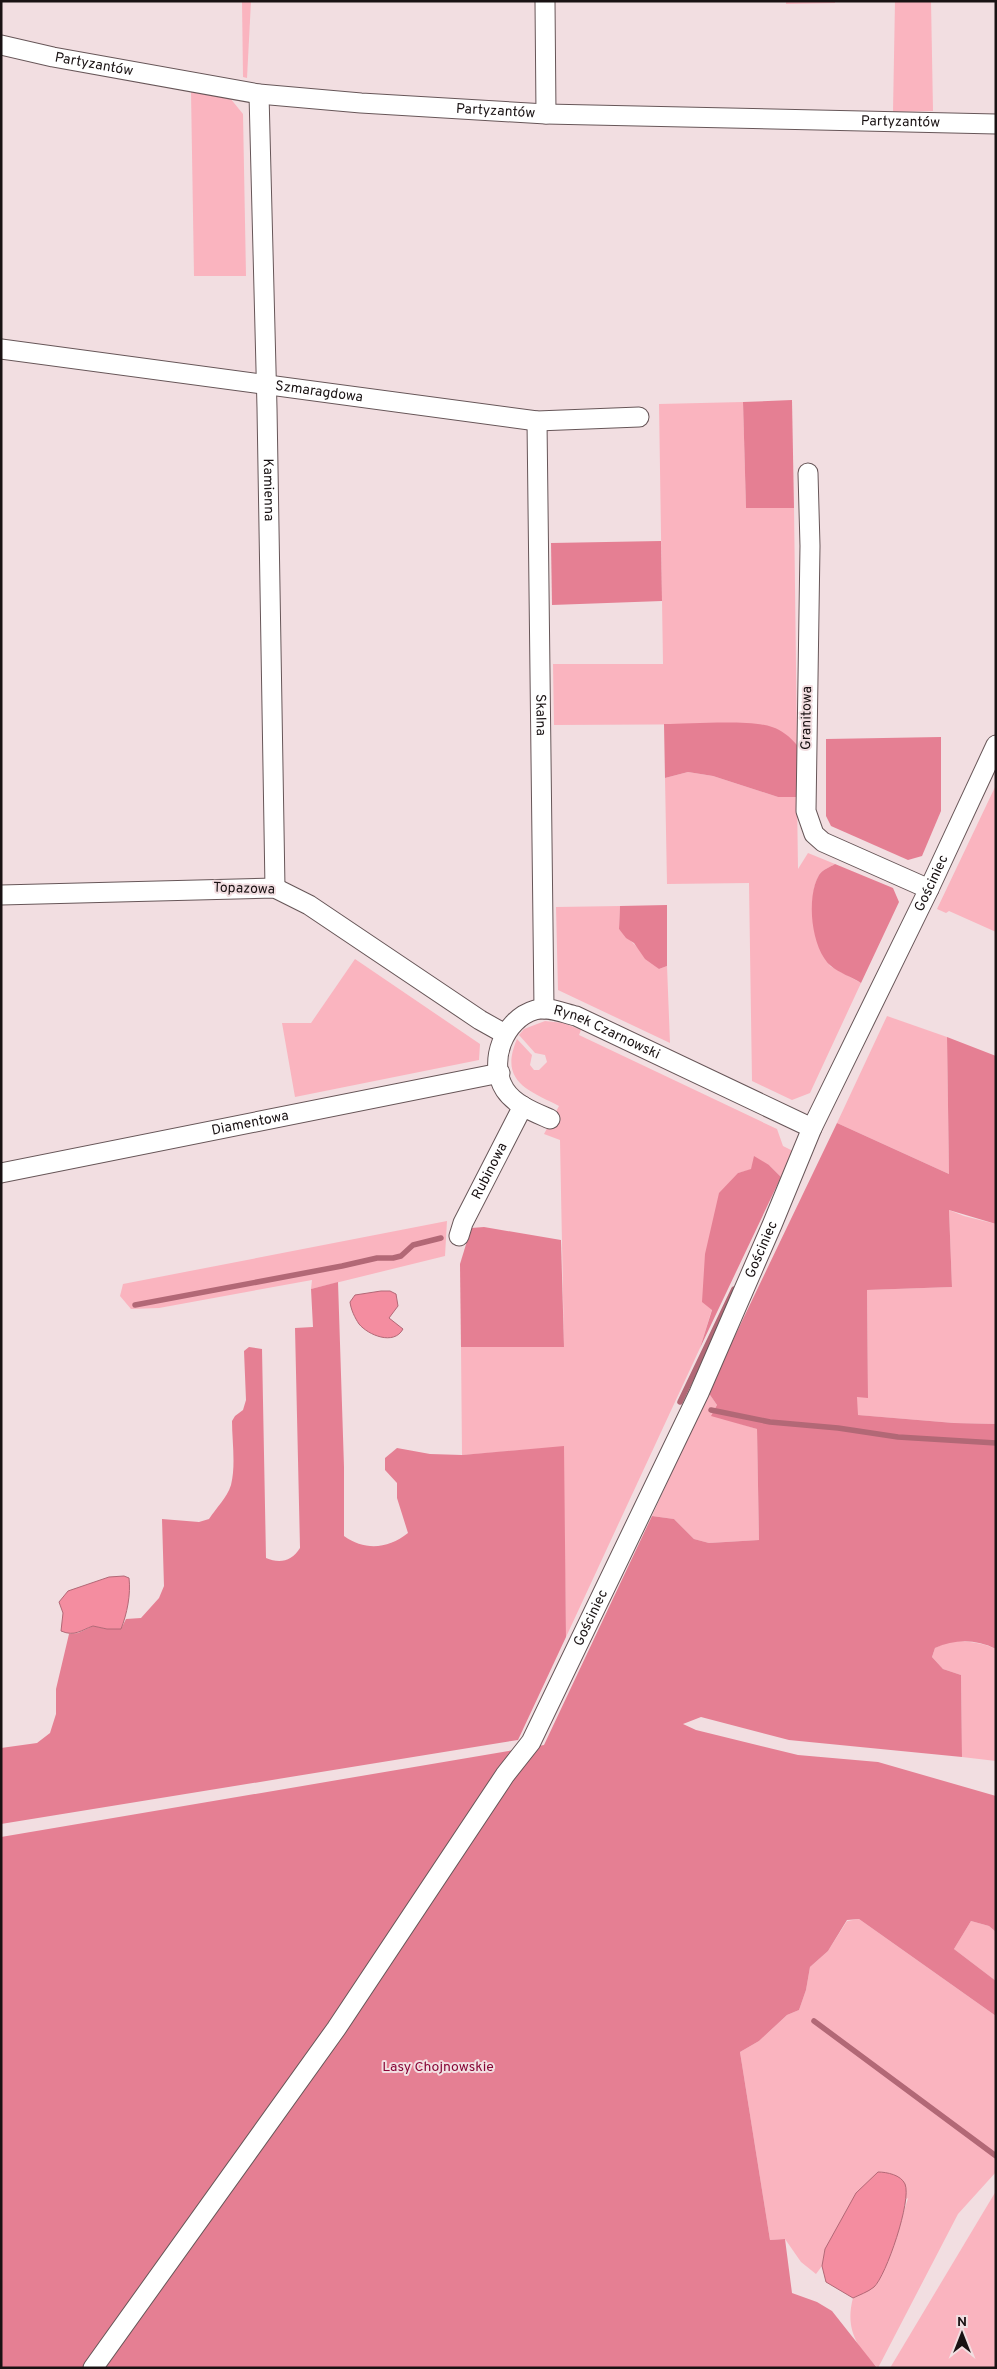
<svg xmlns="http://www.w3.org/2000/svg" width="997" height="2369" font-family="Overpass,sans-serif">
  <style>
    .green { fill: #fab4bf }
    .forest { fill: #e57f93 }
    .water { fill: #f48da0; stroke: #b26876 }
    .lines { fill: none; stroke-linecap: round; stroke-linejoin: round }
    .stream { stroke: #b26876; stroke-width: 5.5 }
    .street-casing { stroke: #675658; stroke-width: 21 }
    .street { stroke: #fff; stroke-width: 19 }
    .labels { text-anchor: middle; dominant-baseline: central; stroke-width: 4; stroke-linejoin: round; paint-order: stroke }
    .street-label { font-size: 14px; fill: #191213; stroke: #f2dee1 }
    .park-label { font-size: 14px; fill: #870637; stroke: #f2dee1 }
  </style>
  <rect width="100%" height="100%" fill="#f2dee1"/>
  <!-- green -->
  <g class="green">
    <path d="M242 1H251L247 78 243 77Z"/>
    <path d="M786 1H835V3L786 4Z"/>
    <path d="M895 1H931L933 111 893 112Z"/>
    <path d="M191 91 230 98 243 114 246 276H194Z"/>
    <path d="M743 402 746 508H794L797 745C785 732 772 727 755 724L554 725 553 664H663L659 404Z"/>
    <path d="M688 772 713 776 778 797H797L798 869 808 853 835 864C830 867 822 870 819 875 804 903 822 939 830 966L861 983 810 1093 792 1100 752 1081 749 883 667 884 665 778Z"/>
    <path d="M996 785V932L949 911 946 913 937 909Z"/>
    <path d="M620 906 619 929 659 969 667 966 670 1043 558 990 556 907Z"/>
    <path d="M355 959 480 1044 479 1060 295 1097 282 1023H311Z"/>
    <path d="M887 1016 947 1037 949 1174 837 1123Z"/>
    <path d="M545 1021 564 1023 581 1030 579 1035 777 1129 783 1146 793 1151 781 1177 769 1165 738 1173 712 1309 700 1348 566 1637 563 1447 462 1455 461 1347H564L560 1140 544 1134 559 1106C527 1090 499 1081 517 1039L532 1055 530 1065 534 1070H539L547 1062 545 1055 535 1053 519 1035 524 1029Z"/>
    <path d="M949 1210 964 1216 996 1224V1424L954 1423 857 1415V1397H868L867 1290 952 1287Z"/>
    <path d="M447 1221 445 1256 311 1289 312 1280 159 1308 131 1309 120 1296 123 1284Z"/>
    <path d="M708 1392 717 1405 712 1415 757 1429 759 1540 709 1543 694 1539 674 1519 652 1516Z"/>
    <path d="M950 1641C967 1641 981 1642 996 1649V1761L962 1757 961 1675 943 1669 932 1657 935 1648Z"/>
    <path d="M859 1919 996 2016V2172L958 2214 878 2368C856 2347 845 2328 853 2298L874 2286 894 2244 908 2198 825 2249 822 2266 816 2274 801 2262 785 2239 770 2240 740 2052 759 2041 787 2015 799 2010 806 1990 810 1967 828 1951 847 1921Z"/>
    <path d="M971 1921 989 1926 996 1932V1981L954 1949Z"/>
    <path d="M996 2191V2368H890Z"/>
  </g>
  <!-- forest -->
  <g class="forest">
    <path d="M792 400 794 508H746L743 402Z"/>
    <path d="M661 541 662 601 552 605 551 543Z"/>
    <path d="M664 724C690 724 749 719 772 727 782 730 790 737 797 745V797H778L713 776 688 772 665 778Z"/>
    <path d="M941 737V811L922 856 908 860 831 826 826 816V739Z"/>
    <path d="M835 864 893 888 899 902 861 983C852 977 839 973 831 966 811 949 806 897 819 875 822 870 830 867 835 864Z"/>
    <path d="M667 905V966L659 969 645 959 634 943 626 938 619 929 620 906Z"/>
    <path d="M947 1037 996 1056V1224L949 1210 952 1287 867 1290 868 1398 857 1397 858 1415 954 1423 996 1424V1649C976 1639 955 1639 935 1648L932 1657 943 1669 961 1675 962 1757 789 1740 701 1717 683 1724 696 1730 798 1755 878 1762 996 1796V1932L989 1926 971 1921 954 1949 996 1981V2016L859 1919 847 1920 828 1951 810 1967 806 1990 799 2010 787 2015 759 2041 740 2052 770 2240 785 2239 792 2293 817 2302 832 2311 877 2368H1V1837L544 1745 652 1516 674 1519 694 1539 709 1543 759 1540 757 1429 711 1416 717 1405 708 1392 837 1123 949 1174Z"/>
    <path d="M754 1156 769 1165 781 1177 700 1348 712 1310 702 1302 705 1254 719 1193 738 1173 751 1169Z"/>
    <path d="M484 1227 561 1240 564 1347H461L460 1264 471 1228Z"/>
    <path d="M338 1282 344 1467V1536C365 1551 388 1549 408 1533L397 1498V1483L385 1470V1458L397 1448 430 1454 462 1455 564 1446 566 1637 518 1740 1 1824V1748L37 1743 50 1733 56 1714V1689L69 1634 78 1633 93 1626 107 1629H121L126 1619 141 1618 159 1598 164 1586 162 1519 199 1522 209 1519C216 1508 227 1498 231 1485 236 1465 232 1441 232 1421L235 1416 243 1410 246 1400 244 1351 249 1347 262 1349 266 1558C280 1564 292 1561 300 1548L295 1328 313 1327 311 1289Z"/>
  </g>
  <!-- water -->
  <g class="water">
    <path d="M381 1291H390L396 1294 398 1306 389 1318 403 1329C394 1346 368 1335 359 1324 355 1318 351 1310 350 1302L355 1295Z"/>
    <path d="M124 1576 129 1578C131 1594 127 1614 121 1629H107L93 1626C81 1630 75 1637 61 1631L63 1613 59 1602 68 1591 109 1577Z"/>
    <path d="M878 2172C887 2172 901 2175 905 2184 912 2200 886 2276 874 2287 868 2292 859 2295 853 2298L826 2282 822 2266 825 2249 856 2193Z"/>
  </g>
  <g class="lines">
    <!-- stream -->
    <g class="stream">
      <path d="M135 1305 342 1266 377 1258H393L401 1256 413 1245 441 1238"/>
      <path d="M680 1402 734 1289"/>
      <path d="M711 1410 770 1422 838 1428 898 1437 996 1443"/>
      <path d="M814 2021 996 2156"/>
    </g>
    <defs>
      <g id="street">
        <path d="M545 1 546 114"/>
        <path id="s1" d="M1 45 53 57 259 94 361 103 546 114 996 124"/>
        <path id="s2" d="M259 94 267 408 275 888"/>
        <path id="s3" d="M1 349 537 421 639 417"/>
        <path id="s4" d="M537 421 544 1009"/>
        <path d="M808 473 810 546 806 811 814 834 823 842 929 889"/>
        <path d="M1 895 275 888 309 905 480 1020 505 1034"/>
        <path id="s5" d="M550 1119C534 1112 515 1105 505 1090 487 1062 504 1019 535 1010 548 1006 563 1013 576 1016L812 1128"/>
        <path id="s6" d="M1 1173 500 1073"/>
        <path id="s7" d="M459 1236 463 1223 523 1106"/>
        <path id="s8" d="M93 2368 336 2029 505 1775 531 1742 699 1393 772 1225 812 1128 929 889 996 745"/>
      </g>
    </defs>
    <!-- street casing -->
    <use href="#street" class="street-casing"/>
    <!-- street -->
    <use href="#street" class="street"/>
  </g>
  <g class="labels">
    <!-- street labels -->
    <g class="street-label">
      <text stroke="none"><textPath href="#s1" startOffset="95">Partyzantów</textPath></text>
      <text stroke="none"><textPath href="#s1" startOffset="500">Partyzantów</textPath></text>
      <text stroke="none"><textPath href="#s1" startOffset="905">Partyzantów</textPath></text>
      <text stroke="none"><textPath href="#s3" startOffset="321">Szmaragdowa</textPath></text>
      <text stroke="none"><textPath href="#s2" startOffset="396">Kamienna</textPath></text>
      <text stroke="none"><textPath href="#s4" startOffset="294">Skalna</textPath></text>
      <text transform="translate(807 718) rotate(-89)">Granitowa</text>
      <text stroke="none"><textPath href="#s8" startOffset="1712">Gościniec</textPath></text>
      <text transform="translate(244 889) rotate(2)">Topazowa</text>
      <text stroke="none"><textPath href="#s5" startOffset="228">Rynek Czarnowski</textPath></text>
      <text stroke="none"><textPath href="#s6" startOffset="254">Diamentowa</textPath></text>
      <text stroke="none"><textPath href="#s7" startOffset="72">Rubinowa</textPath></text>
      <text stroke="none"><textPath href="#s8" startOffset="1308">Gościniec</textPath></text>
      <text stroke="none"><textPath href="#s8" startOffset="902">Gościniec</textPath></text>
    </g>
    <!-- park labels -->
    <g class="park-label">
      <text x="438" y="2067">Lasy Chojnowskie</text>
    </g>
  </g>
  <!-- border -->
  <rect width="997" height="2369" fill="none" stroke="#191213" stroke-width="5"/>
  <!-- north arrow -->
  <g transform="translate(962 2334)" stroke="#f2dee1" stroke-width="4" paint-order="stroke">
  <path d="M0-4L9 19L0 12L-9 19Z" fill="#191213"/>
  <text y="-8" font-size="14" font-weight="bold" text-anchor="middle" fill="#191213">N</text>
  </g>
</svg>
